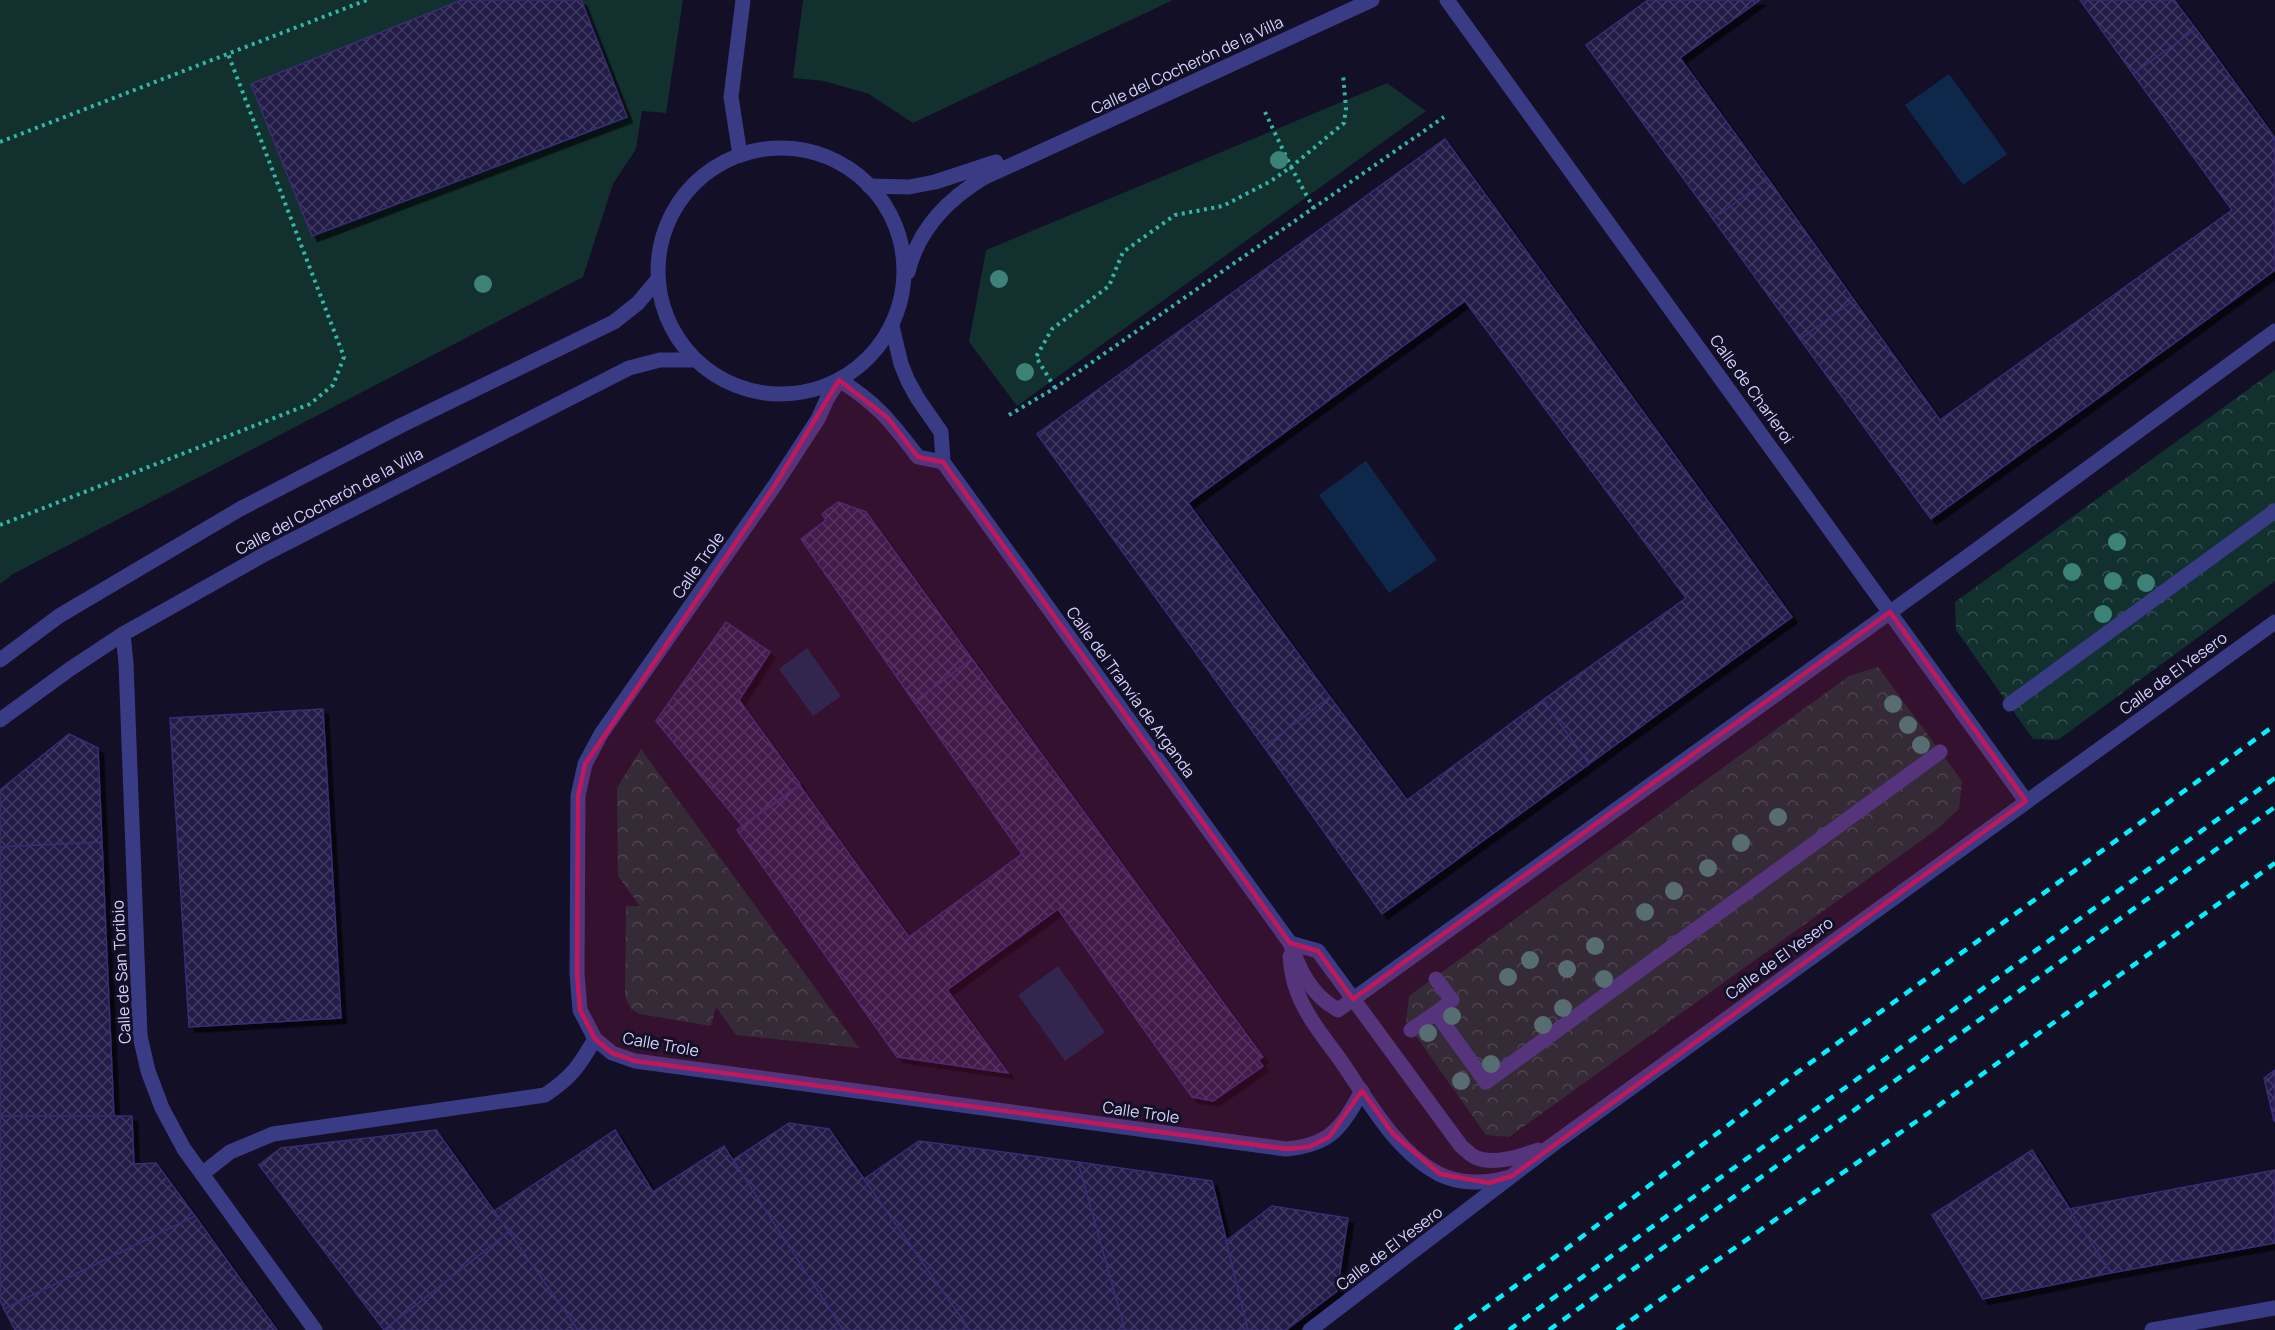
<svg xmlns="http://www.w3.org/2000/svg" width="2275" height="1330" font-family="Manrope,sans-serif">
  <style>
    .grass { fill: #12302e }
    .park { fill: url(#park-crowns) }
    .water { fill: #0e284b }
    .building { fill: url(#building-cross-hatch); stroke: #382d73; stroke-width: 1.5; filter: url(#shadow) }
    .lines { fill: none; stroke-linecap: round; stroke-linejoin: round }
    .path { stroke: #2fb8a9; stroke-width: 4; stroke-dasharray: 3 4.5; stroke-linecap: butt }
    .minor { stroke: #3a3b85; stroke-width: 15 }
    .rail { stroke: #01f2ff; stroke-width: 4.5; stroke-dasharray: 9 8; stroke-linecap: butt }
    .tree { fill: #3c8277 }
    .marked { fill: #c2185b; fill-opacity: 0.2; stroke: #c2185b; stroke-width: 4.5; stroke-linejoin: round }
    .labels { text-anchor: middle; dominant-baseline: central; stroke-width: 6; stroke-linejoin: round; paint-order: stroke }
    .street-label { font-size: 16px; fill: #d7d4ff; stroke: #120f26 }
  </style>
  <defs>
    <pattern id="park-crowns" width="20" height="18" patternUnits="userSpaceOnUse" patternTransform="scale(1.5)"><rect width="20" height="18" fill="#12302e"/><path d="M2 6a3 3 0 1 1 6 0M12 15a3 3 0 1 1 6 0" fill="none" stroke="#344d4d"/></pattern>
    <pattern id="building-cross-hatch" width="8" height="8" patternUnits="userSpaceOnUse" patternTransform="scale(1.5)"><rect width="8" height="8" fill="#221b47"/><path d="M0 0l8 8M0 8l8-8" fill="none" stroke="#413b63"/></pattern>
    <filter id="shadow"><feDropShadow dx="5.5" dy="5.5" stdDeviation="0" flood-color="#0009"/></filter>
  </defs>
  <rect width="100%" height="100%" fill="#120f26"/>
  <!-- grass -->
  <g class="grass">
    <path d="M0 0H683L666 113 642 111 636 149 613 184 583 277 13 574 0 584Z"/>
    <path d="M803 0H1173L913 123 869 94 824 81 793 78Z"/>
    <path d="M1387 83 1426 111 1017 406 969 342 986 250Z"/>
  </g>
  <!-- park -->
  <g class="park">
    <path d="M2275 370V581L2058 740 2033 739 1956 630 1955 602Z"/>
    <path d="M1878 667 1962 781 1959 809 1936 830 1509 1137 1486 1135 1406 1022 1409 996 1849 676Z"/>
    <path d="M641 749 859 1048 736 1035 716 1007 711 1026 640 1014 631 1009 625 997 626 906H640L618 876 617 788Z"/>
  </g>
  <!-- water -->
  <g class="water">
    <path d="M1949 74 2007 154 1963 185 1905 105Z"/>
    <path d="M1366 461 1437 560 1389 593 1319 495Z"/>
    <path d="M807 648 841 696 813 716 779 669Z"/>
    <path d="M1058 966 1105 1032 1065 1061 1018 995Z"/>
  </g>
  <!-- building -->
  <g class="building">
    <path d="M462 0H581L627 117 312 236 251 84Z"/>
    <path d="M1648 0H1760L1680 58 1768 179 1713 219 1586 45Z"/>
    <path d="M2080 0H2174L2196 29 2133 74Z"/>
    <path d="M2196 29 2275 138V270L1931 519 1800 339 1854 300 1940 420 2232 210 2133 74Z"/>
    <path d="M1445 139 1792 617 1589 764 1543 700 1686 598 1465 301 1188 503 1330 697 1264 747 1037 434Z"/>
    <path d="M1768 179 1854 300 1800 339 1713 219Z"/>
    <path d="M838 502 866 512 972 659 914 702 801 539 826 520 822 514Z"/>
    <path d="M726 622 770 652 739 700 800 784 742 826 656 721Z"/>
    <path d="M972 659 1263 1057 1258 1060 1263 1066 1213 1101 1192 1097 1058 909 947 990 1008 1073 897 1057 737 830 800 786 909 937 1022 854 914 702Z"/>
    <path d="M1330 697 1407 800 1543 700 1589 764 1382 914 1264 747Z"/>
    <path d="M323 709 341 1018 189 1027 170 718Z"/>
    <path d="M69 734 98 748 102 842 0 847V790Z"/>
    <path d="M102 842 114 1117 0 1116V847Z"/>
    <path d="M2275 1070V1121H2274L2264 1078Z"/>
    <path d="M0 1116H132L134 1164 156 1163 195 1216 4 1309 0 1300Z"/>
    <path d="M789 1123 829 1129 970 1330H843L733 1160Z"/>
    <path d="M436 1130 509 1232 384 1330 259 1165 281 1148Z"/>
    <path d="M615 1130 653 1192 724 1146 843 1330H578L494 1211Z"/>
    <path d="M919 1141 1078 1162 1125 1330H970L864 1179Z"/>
    <path d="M2032 1150 2111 1273 1983 1299 1932 1215Z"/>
    <path d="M1078 1162 1212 1181 1248 1330H1125Z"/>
    <path d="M2275 1170V1243L2111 1273 2069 1209Z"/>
    <path d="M1272 1206 1348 1218 1337 1291 1286 1330H1248L1226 1241Z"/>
    <path d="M195 1216 277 1330H15L4 1309Z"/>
    <path d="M509 1232 578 1330H384Z"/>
  </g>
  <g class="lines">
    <!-- path -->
    <g class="path">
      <path d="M1265 112 1291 167 1344 123 1346 108 1343 74"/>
      <path d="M0 142 367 0"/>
      <path d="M1055 388 1036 357 1052 329 1109 286 1123 252 1175 215 1223 206 1271 181 1291 167 1314 209"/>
      <path d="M1009 415 1055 388 1444 117"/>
      <path d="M0 525 310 404 333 385 344 357 228 54"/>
    </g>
    <!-- minor -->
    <g class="minor">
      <path d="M1447 0 2026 801"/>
      <circle cx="781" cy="271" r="123"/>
      <path d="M740 155 731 97 743 0"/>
      <path d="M869 186 909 187 935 182 996 162"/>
      <path d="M908 272C918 230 947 200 983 178L1372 0"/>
      <path d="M892 326 901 364 908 381 918 399 941 432 943 462 1290 943C1300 971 1311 995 1338 1010L1968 556 2275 331"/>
      <path d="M943 462 918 457C892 423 877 403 839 380L827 399 818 419 775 485 601 734 585 764 578 796 577 973 580 1010 595 1039 612 1053 635 1061 1286 1149C1331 1145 1341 1128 1362 1091"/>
      <path d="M123 634 126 663 140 1036 148 1071 162 1108 184 1149 315 1330"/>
      <path d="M0 660 59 616 240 509 402 425 614 322 638 303 658 279"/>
      <path d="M2010 704 2275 511"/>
      <path d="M0 720 70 669 123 634 265 554 629 368 660 360H695"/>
      <path d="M1290 943 1318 951 1461 1146C1466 1150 1471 1156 1477 1158 1495 1165 1521 1156 1538 1150"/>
      <path d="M1290 956C1291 968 1292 979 1297 991 1306 1016 1325 1039 1341 1061 1368 1100 1395 1151 1439 1174 1459 1184 1485 1184 1506 1178"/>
      <path d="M1436 979 1452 1000 1436 1013 1486 1082 1940 752"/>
      <path d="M1411 1030 1436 1013"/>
      <path d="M202 1174 230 1152 273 1134 545 1095C572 1077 579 1066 595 1039"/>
      <path d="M1310 1330 1555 1143 2275 622"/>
      <path d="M2152 1330 2275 1308"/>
    </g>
    <!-- rail -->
    <g class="rail">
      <path d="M1455 1330 1566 1249 1795 1074 2275 725"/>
      <path d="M1509 1330 2275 778"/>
      <path d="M1549 1330 2275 807"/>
      <path d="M1617 1330 1927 1114 2275 863"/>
    </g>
  </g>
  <!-- trees -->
  <g class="tree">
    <circle cx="1279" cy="160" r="9"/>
    <circle cx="999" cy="279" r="9"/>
    <circle cx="483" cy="284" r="9"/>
    <circle cx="1025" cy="372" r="9"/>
    <circle cx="2117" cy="542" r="9"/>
    <circle cx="2072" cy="572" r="9"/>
    <circle cx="2113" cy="581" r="9"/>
    <circle cx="2146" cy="583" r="9"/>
    <circle cx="2103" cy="614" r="9"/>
    <circle cx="1893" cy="704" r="9"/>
    <circle cx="1908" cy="725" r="9"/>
    <circle cx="1921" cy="745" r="9"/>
    <circle cx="1778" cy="817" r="9"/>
    <circle cx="1741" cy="843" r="9"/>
    <circle cx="1708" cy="868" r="9"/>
    <circle cx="1674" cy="891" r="9"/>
    <circle cx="1645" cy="912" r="9"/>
    <circle cx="1595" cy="946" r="9"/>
    <circle cx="1530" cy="960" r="9"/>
    <circle cx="1567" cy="969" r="9"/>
    <circle cx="1508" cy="977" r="9"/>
    <circle cx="1604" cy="979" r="9"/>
    <circle cx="1563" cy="1008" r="9"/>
    <circle cx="1452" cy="1016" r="9"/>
    <circle cx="1543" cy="1025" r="9"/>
    <circle cx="1428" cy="1033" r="9"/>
    <circle cx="1491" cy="1064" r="9"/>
    <circle cx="1461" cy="1081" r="9"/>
  </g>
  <!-- marked area -->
  <path class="marked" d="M839 380 888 418 918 457 943 462 1290 943 1318 951 1353 999 1890 612 2026 801 1512 1176 1489 1183 1440 1174 1393 1134 1362 1091 1329 1137 1309 1147 1286 1149 635 1061 612 1053 595 1039 580 1010 577 973 578 796 585 764 775 485Z"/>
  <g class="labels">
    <!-- street labels -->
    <g class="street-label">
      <text transform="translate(1187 65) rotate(-25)">Calle del Cocherón de la Villa</text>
      <text transform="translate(1752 389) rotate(54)">Calle de Charleroi</text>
      <text transform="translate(329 501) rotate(-28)">Calle del Cocherón de la Villa</text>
      <text transform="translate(698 565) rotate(-55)">Calle Trole</text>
      <text transform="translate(2173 673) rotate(-36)">Calle de El Yesero</text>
      <text transform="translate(1131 692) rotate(54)">Calle del Tranvía de Arganda</text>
      <text transform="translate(1779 958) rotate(-36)">Calle de El Yesero</text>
      <text transform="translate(121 972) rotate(-93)">Calle de San Toribio</text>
      <text transform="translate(661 1044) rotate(10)">Calle Trole</text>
      <text transform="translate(1141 1112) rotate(8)">Calle Trole</text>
      <text transform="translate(1389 1248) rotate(-37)">Calle de El Yesero</text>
    </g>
  </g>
</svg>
